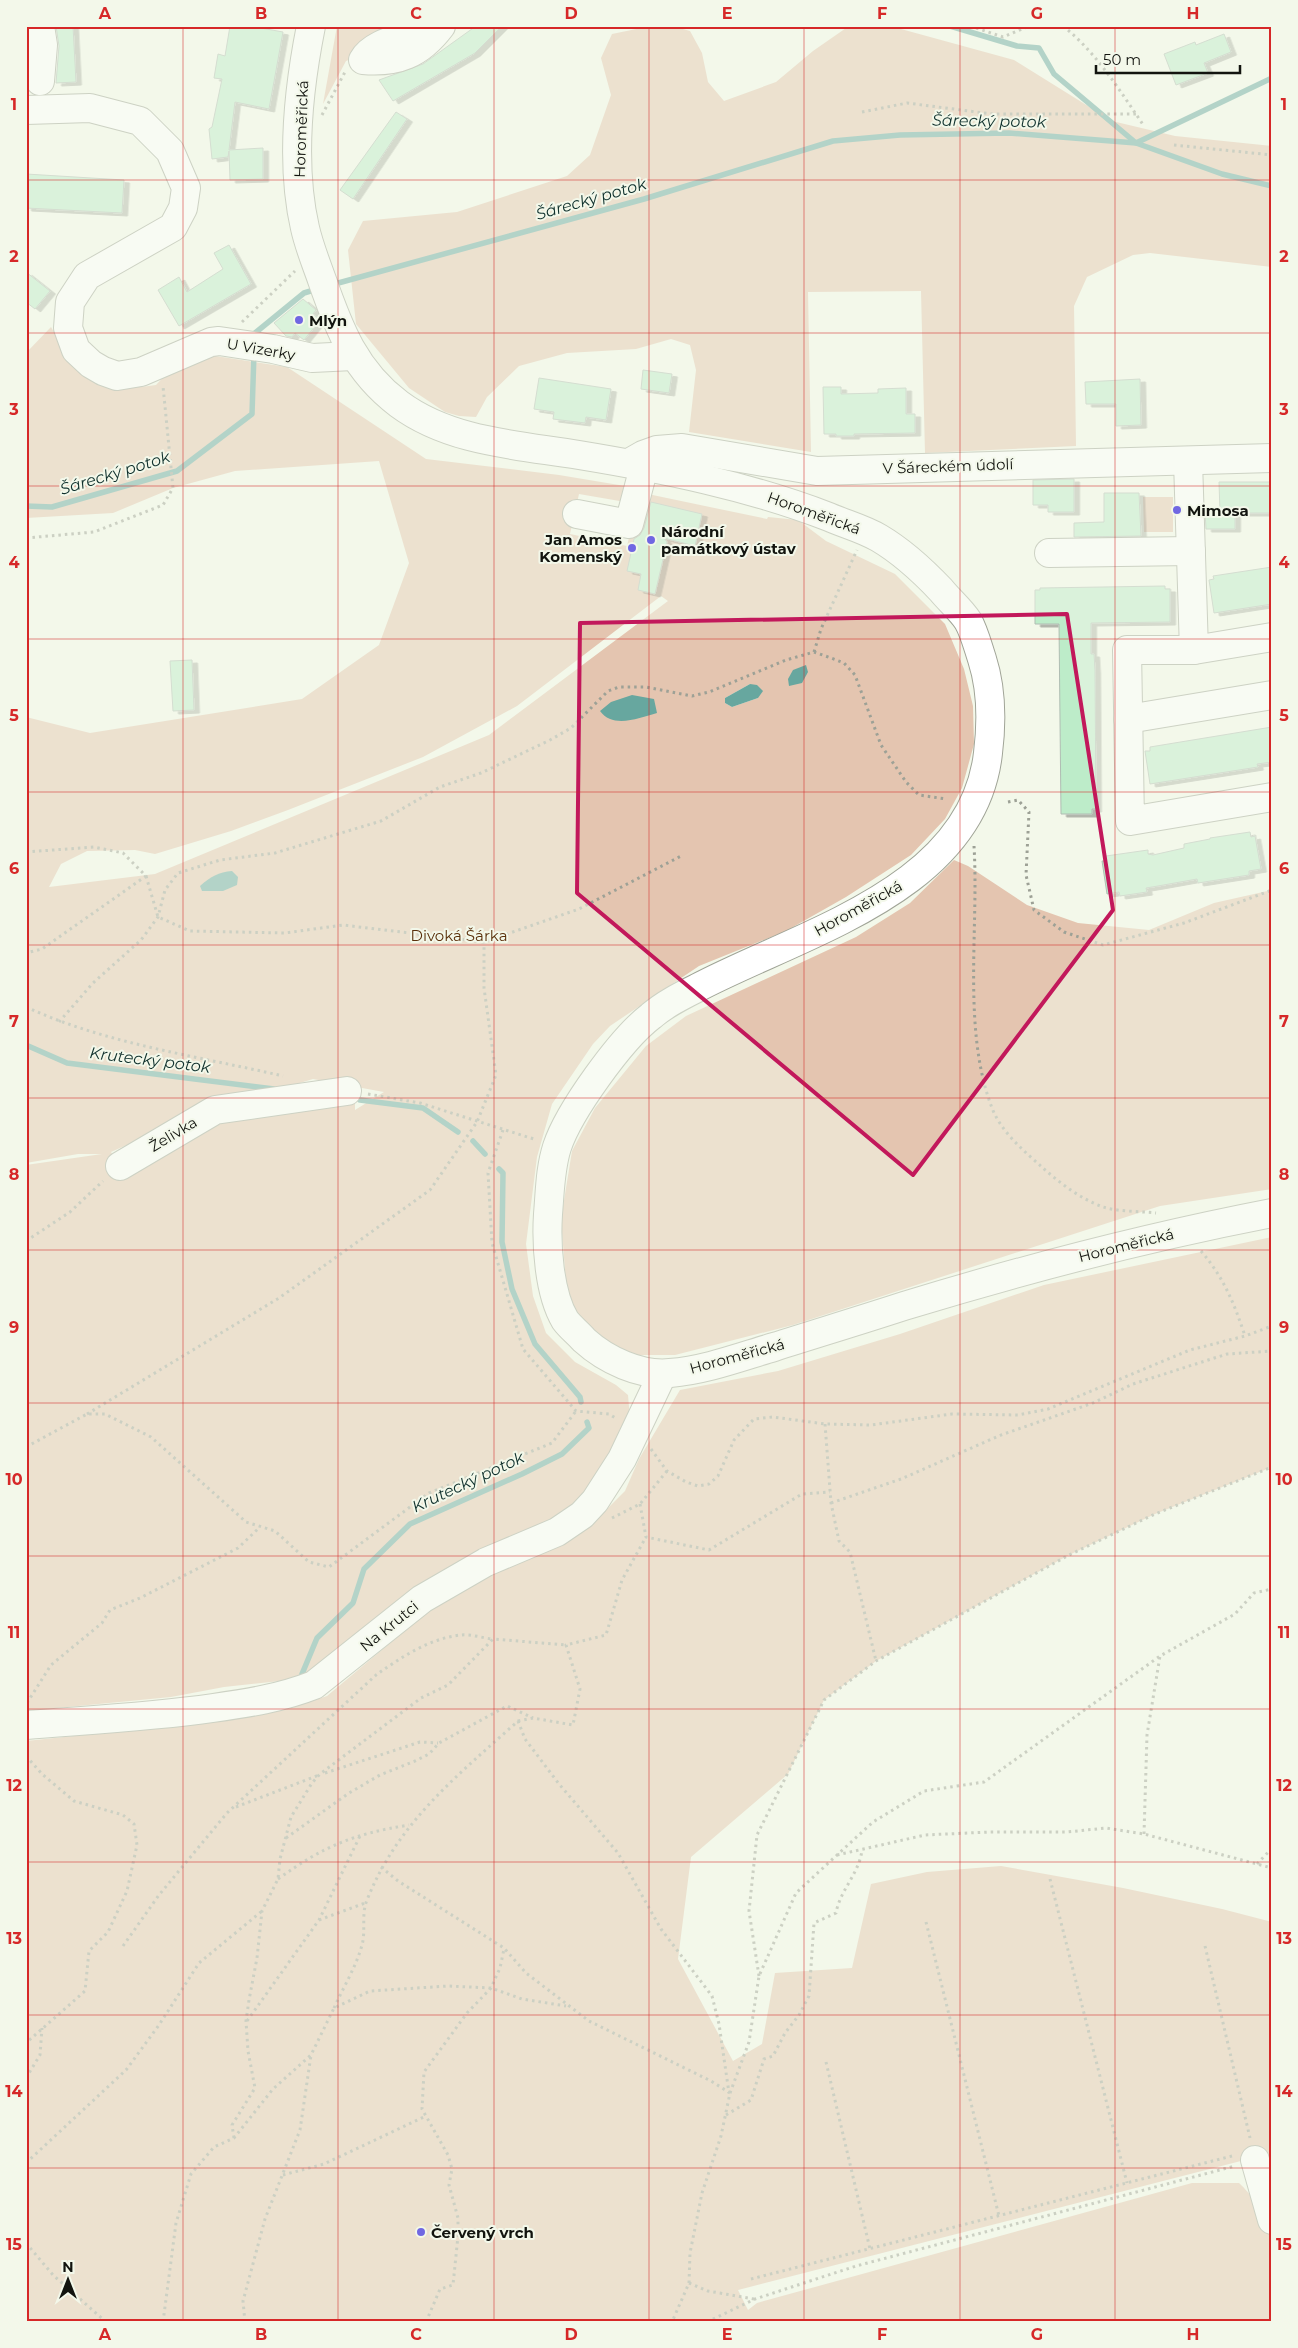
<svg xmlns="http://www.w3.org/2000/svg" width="1298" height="2348" font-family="Montserrat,sans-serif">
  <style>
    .green { fill: #e4c5b0; fill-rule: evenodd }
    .water { fill: #67a79f }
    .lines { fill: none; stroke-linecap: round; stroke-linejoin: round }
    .stream { stroke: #67a79f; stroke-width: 5.5 }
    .building { fill: #bdecc9; stroke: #b0bdb3; filter: url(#shadow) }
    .minor-casing { stroke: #a0a497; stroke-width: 30 }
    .major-casing { stroke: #a0a497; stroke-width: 30 }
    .path { stroke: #9da196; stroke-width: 3; stroke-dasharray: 2.5 4; stroke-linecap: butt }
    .minor { stroke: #fff; stroke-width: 28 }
    .major { stroke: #fff; stroke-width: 28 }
    .marked { fill: none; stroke: #c2185b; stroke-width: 4; stroke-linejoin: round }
    .grid { fill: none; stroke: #d62828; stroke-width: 1; stroke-opacity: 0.55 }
    .poi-dot { fill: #7067e2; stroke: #f3f8ea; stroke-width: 2 }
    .labels { text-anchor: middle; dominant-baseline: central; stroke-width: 4; stroke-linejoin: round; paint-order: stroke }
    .street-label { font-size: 15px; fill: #12140f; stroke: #f3f8ea }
    .poi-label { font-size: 15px; font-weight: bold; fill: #12140f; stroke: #f3f8ea; text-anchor: start }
    .park-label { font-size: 15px; fill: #5a300b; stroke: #f3f8ea }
    .water-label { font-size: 16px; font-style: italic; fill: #0f302c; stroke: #f3f8ea }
    .neatline { fill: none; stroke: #d62828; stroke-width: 2 }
    .grid-label { font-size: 16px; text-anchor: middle; font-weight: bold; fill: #d62828 }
  </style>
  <defs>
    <filter id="shadow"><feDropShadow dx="5.5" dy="3" stdDeviation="0" flood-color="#0004"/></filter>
  </defs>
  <rect width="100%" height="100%" fill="#f3f8ea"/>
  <!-- green -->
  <g class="green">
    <path d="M337 26H434L346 61 323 104Z"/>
    <path d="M651 26H672L690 31 702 53 708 82 724 101 776 82 813 51 849 26H890L1014 60 1112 121 1175 136 1272 146V267L1150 253 1133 255 1087 277 1074 306 1076 446 925 453 921 291 808 292 811 452 689 432 696 370 690 345 671 339 636 349 567 353 519 366 487 397 476 417 459 416 445 412 409 388 356 324 348 250 363 221 457 212 567 176 590 155 611 95 601 58 612 34Z"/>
    <path d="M51 327C83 381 90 394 156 385L170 370 209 355 287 367 426 459 559 475 631 487 643 493 767 519 768 517 798 520 826 541 895 574 945 624 964 669 973 706 974 744 962 788 945 819 911 855 846 897 786 931 699 966 610 1026 593 1044 552 1104 537 1157 526 1244 533 1296 546 1333 575 1362 616 1385 628 1395 630 1419 588 1495 551 1525 309 1678 224 1687 171 1697 26 1711V1165L102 1154H78L26 1163V717L90 733 302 699 379 645 409 563 379 461 235 471 173 488 113 513 26 518V353ZM579 494 637 504 627 546 570 534ZM661 596 668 601 489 735 155 874 49 887 61 864 87 851 135 850 155 854 231 831 288 810 423 757 517 706ZM750 684 758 698 732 707 725 703V698ZM313 1079 384 1092 355 1110V1103L222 1113 124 1171 111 1152 194 1115Z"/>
    <path d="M1143 497H1173V532H1144Z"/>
    <path d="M954 860 968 866 1027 905 1078 923 1149 930 1214 903 1272 890V1189L1160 1206 793 1325 675 1355H636L607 1342 577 1316 566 1283 561 1219 572 1151 595 1108 646 1046 686 1016 856 937 910 903Z"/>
    <path d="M1272 1237V1467L1155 1514 1069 1555 876 1661 824 1700 788 1774 691 1857 678 1959 733 2061 762 2044 775 1973 852 1968 871 1884 927 1872 1001 1866 1123 1888 1222 1909 1272 1922V2153L738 2290 748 2310 757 2303 1192 2183H1239C1281 2222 1272 2269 1272 2322H26V1741L160 1727 288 1709 327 1696 433 1607 496 1571 590 1526 625 1491 639 1459 680 1390 778 1371 900 1334 1044 1285Z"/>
  </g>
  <!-- water -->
  <g class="water">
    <path d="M806 665 808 672 802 683 789 686 788 679 793 670Z"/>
    <path d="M750 684 757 685 763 691 758 698 732 707 725 703V698Z"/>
    <path d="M632 695 654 699 657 713C639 718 613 729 600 711L611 702Z"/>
    <path d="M232 871 238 877 237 885 223 891H202L200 886C210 877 219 872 232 871Z"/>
  </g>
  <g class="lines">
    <!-- stream -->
    <g class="stream">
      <path d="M950 26 1017 46 1039 48 1054 74 1136 143 1272 78"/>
      <path d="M331 285 644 199 833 141 900 135 1009 133 1136 143 1222 174 1272 186"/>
      <path d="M255 339V333L304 293 317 289"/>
      <path d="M26 506 52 507 177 471 252 414 254 353"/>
      <path d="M26 1045 67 1063 274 1089"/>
      <path d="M360 1100 423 1108 458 1132"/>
      <path d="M473 1141 485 1154"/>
      <path d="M499 1169 503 1173 502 1242 512 1289 535 1344 580 1397 581 1402"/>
      <path d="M302 1674 317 1638 353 1603 364 1569 410 1524 522 1474 562 1454 589 1428 587 1422"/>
    </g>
  </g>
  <!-- building -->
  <g class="building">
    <path d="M56 26H73L76 82 56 83 59 46Z"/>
    <path d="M230 26H250L283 32 269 109 235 102 229 150 263 148V179L230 180 229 151 228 157 212 159 209 129 212 127 222 79 214 78 218 54 225 56Z"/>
    <path d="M476 26H502L475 53 393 101 379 80 423 64Z"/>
    <path d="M1224 34 1231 52 1204 63 1208 73 1176 85 1164 54 1195 42 1196 45Z"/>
    <path d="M396 112 407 119 353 199 340 190Z"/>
    <path d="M26 174 124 180 122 213 26 208Z"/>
    <path d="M229 245 251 284 179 326 158 290 179 277 187 292 223 269 214 253Z"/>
    <path d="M26 272 50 291 35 309 26 302Z"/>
    <path d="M303 299 316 310 313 314 320 320 304 340 295 333 292 337 286 336 274 323Z"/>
    <path d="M643 370 672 374 669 393 641 389Z"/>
    <path d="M539 378 611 389 606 420 586 417 585 423 553 419 554 412 534 409Z"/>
    <path d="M1140 379 1141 425 1116 426V404H1086L1085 382Z"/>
    <path d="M823 387H841V394L878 393V389L906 388V414H915V433L854 434V436H836V434H824Z"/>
    <path d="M1074 479V512H1048V505H1033V480Z"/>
    <path d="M1219 482H1272V513H1235V529H1206L1205 512H1220Z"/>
    <path d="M1104 493H1139L1141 536 1074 537V523L1104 522Z"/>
    <path d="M651 502 702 514 695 546 664 538 667 542 655 594 638 590 641 574 627 571 634 539 640 535 644 528Z"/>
    <path d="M1272 567V604L1214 613 1209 580 1214 579 1213 576Z"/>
    <path d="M1165 586V589H1170V622L1091 623V654H1094L1095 670 1096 809H1092V814H1061L1059 624H1035V590H1040V588Z"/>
    <path d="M192 660 194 710 173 711 170 661Z"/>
    <path d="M1272 727V762L1257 764 1258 767 1150 784 1145 751H1150V747Z"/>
    <path d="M1250 832 1251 837 1255 836 1261 869 1249 871V875L1198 883 1197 879 1158 886 1146 888 1147 892 1120 896 1119 892 1107 894 1102 861H1106V856L1148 850V854L1153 855 1184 848V844L1210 839V838Z"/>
  </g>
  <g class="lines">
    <defs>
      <g id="minor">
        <path d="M40 26 43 45 40 81"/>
        <path d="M414 33C398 39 372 44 363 60 397 63 420 54 441 26"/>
        <path d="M26 110 90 108 140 121 170 151 186 188 183 208 173 227 87 276 70 302 68 328 76 350 91 364 103 371 117 376 141 372 211 342 219 341 273 349 312 358 353 356"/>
        <path d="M1188 461 1194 650"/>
        <path d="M629 463 643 455 657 450 682 448 817 471 1272 458"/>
        <path d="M577 514 629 524 644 467"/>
        <path d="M1049 553 1191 551"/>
        <path d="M1272 637 1194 650H1127L1130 821 1272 797"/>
        <path d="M1128 719 1272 695"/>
        <path d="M120 1166 215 1110 347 1091"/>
        <path d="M26 1725C89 1720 151 1717 213 1708 248 1703 281 1698 314 1685L422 1599 486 1562 557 1532 582 1515 595 1501 622 1459 662 1375"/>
        <path d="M1255 2160 1272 2220"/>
      </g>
      <path id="major" d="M311 26C298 91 290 163 305 228 309 246 316 263 322 280 339 329 355 371 399 404 450 442 518 445 579 455 664 469 749 486 829 517 845 524 864 529 879 538 901 551 923 571 941 590 949 600 961 610 968 621 974 631 978 647 982 659 992 690 992 721 988 753 973 890 801 933 697 988 681 996 665 1004 651 1016 621 1039 569 1111 557 1147 550 1169 550 1191 548 1214 546 1245 549 1293 565 1320 570 1327 578 1333 584 1340 606 1360 640 1376 670 1373 706 1370 740 1357 774 1347 818 1333 861 1320 904 1306 1025 1269 1148 1237 1272 1213"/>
    </defs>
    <!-- minor casing -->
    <use href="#minor" class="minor-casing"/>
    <!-- major casing -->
    <use href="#major" class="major-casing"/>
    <!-- path -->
    <g class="path">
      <path d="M970 26 1003 37 1029 26"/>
      <path d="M1063 26C1097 53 1120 91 1144 126"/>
      <path d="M862 112 907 103 992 114H1136"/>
      <path d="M322 115 345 72"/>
      <path d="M1174 145 1272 155"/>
      <path d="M242 322 295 271"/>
      <path d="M26 538 94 532 163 505 173 488 163 386"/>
      <path d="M814 652 821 629 857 550"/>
      <path d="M1008 802 1018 800 1029 812 1026 875 1034 910 1064 932 1103 945 1184 923 1272 890"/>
      <path d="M974 846C979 929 962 1030 992 1108 1001 1132 1025 1152 1043 1168 1061 1184 1081 1199 1103 1207 1119 1212 1139 1211 1156 1213"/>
      <path d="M26 852 94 847 123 853 146 876 42 949 26 953"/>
      <path d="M146 876 158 917 190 931 285 933 343 925 484 942 579 909 683 855"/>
      <path d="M26 1007C107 1044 197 1056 283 1076"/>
      <path d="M59 1022 93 983 141 940 158 917 165 890 178 873 220 860 275 853 381 821 440 787 481 773 550 740 571 728 608 691 619 687H646L692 696 709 692 786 660 814 652 831 658 844 663 855 675 881 745 906 782 919 795 946 799"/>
      <path d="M368 1094 420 1103 537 1140"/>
      <path d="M503 1130 488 1173 492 1243 523 1349 576 1411 609 1414 617 1419"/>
      <path d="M26 1241 70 1212 103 1181"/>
      <path d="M1201 1251C1224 1278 1234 1303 1245 1336"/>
      <path d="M87 1414 279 1298 430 1190 477 1122 496 1075 484 988V942"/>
      <path d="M825 1424 831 1503 839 1541 850 1552 876 1661"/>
      <path d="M26 1447 87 1414H105L151 1437 246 1522 275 1531 309 1562 329 1567 429 1493 552 1443 576 1411"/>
      <path d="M651 1449 667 1471 686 1482 698 1486 709 1484 718 1476 734 1440 754 1419 773 1417 825 1424 871 1425 952 1414 1018 1415 1048 1409 1190 1350 1245 1336 1272 1326"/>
      <path d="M831 1503 901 1479 1001 1435 1093 1403 1133 1384 1227 1354 1272 1351"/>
      <path d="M640 1504 646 1537 709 1550 802 1494 830 1492"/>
      <path d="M612 1518 640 1504 667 1471"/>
      <path d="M27 1703 51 1665 102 1623 110 1610 140 1598 238 1548 260 1527"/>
      <path d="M518 1721 525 1739 559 1784 618 1853 661 1929 712 1996 719 2024 729 2093"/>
      <path d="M26 1756 42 1774 74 1801 123 1815 134 1824 137 1845 127 1891 108 1932 89 1951 85 1991 26 2043"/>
      <path d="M325 1773 420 1742 438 1743"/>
      <path d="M236 1807 319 1775"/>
      <path d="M1144 1834 1147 1735 1160 1656"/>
      <path d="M286 1838 349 1793 380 1775 415 1761 429 1754 439 1743 507 1706 533 1718"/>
      <path d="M837 1855 925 1835 990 1832H1067L1106 1828 1144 1834 1272 1868"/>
      <path d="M1257 1864 1272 1848"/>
      <path d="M381 1867 398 1881 504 1948 526 1973 589 2021 711 2081 730 2093 721 2136 702 2193 690 2253 689 2283 672 2322"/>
      <path d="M278 1879C324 1846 353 1834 409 1825"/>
      <path d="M1050 1879 1127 2183"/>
      <path d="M319 1920 365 1903"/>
      <path d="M926 1922 999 2216"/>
      <path d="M123 1946 159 1895 227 1813 376 1675C400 1658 430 1638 461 1635 471 1634 483 1638 492 1639"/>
      <path d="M1205 1946 1250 2138"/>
      <path d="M759 1976 749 1911 757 1835 824 1700 876 1661 1069 1555 1155 1514 1272 1467"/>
      <path d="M334 2008C343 1988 356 1967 362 1945 366 1931 361 1914 367 1900 398 1822 457 1776 518 1721L533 1718 573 1725 580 1689 566 1645 606 1635 622 1580 646 1537"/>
      <path d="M247 2021 319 1920 360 1836"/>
      <path d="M826 2062 870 2249"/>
      <path d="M26 2078 40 2055 42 2028"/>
      <path d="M730 2093 749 2042 759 1976 796 1893 837 1855 873 1822 924 1791 984 1782 1160 1656 1235 1614 1254 1593 1272 1589"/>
      <path d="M726 2115 751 2100 764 2059 773 2056 785 2033 799 2015 809 1996 814 1923 836 1913C840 1890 859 1874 862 1850"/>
      <path d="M234 2138 232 2125 255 2088 248 2051 246 2021 249 2000 257 1958 262 1911 278 1879 280 1859 291 1817 312 1783 320 1774 421 1698 448 1685 493 1639 566 1645"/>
      <path d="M26 2163 126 2070 159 2025 199 1963 262 1911"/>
      <path d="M283 2175 324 2164 426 2116"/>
      <path d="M26 2243 53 2275 106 2322"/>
      <path d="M751 2279 1232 2156"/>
      <path d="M689 2283 708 2291 754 2299"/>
      <path d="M163 2322 176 2223 191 2174 214 2147 234 2138 273 2089 311 2055 334 2008 370 1991 448 1986 491 1988 522 1999 566 2006"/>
      <path d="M245 2322 243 2301 265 2219 300 2130 311 2055"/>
      <path d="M426 2322 440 2289 453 2285 458 2236V2218L449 2185 452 2169 448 2155 422 2109 424 2072 467 2013 491 1988 500 1968 504 1949"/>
      <path d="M707 2322 755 2299 856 2266 1235 2166"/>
    </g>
    <!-- minor -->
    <use href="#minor" class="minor"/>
    <!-- major -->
    <use href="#major" class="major"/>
  </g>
  <!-- marked area -->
  <path d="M0 0H1298V2348H0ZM1067 614 1113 910 913 1175 577 893 580 623Z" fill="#f3f8ea" fill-opacity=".55" fill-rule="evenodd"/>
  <path class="marked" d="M1067 614 1113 910 913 1175 577 893 580 623Z"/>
  <!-- grid -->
  <path class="grid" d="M183 26V2322M338 26V2322M494 26V2322M649 26V2322M804 26V2322M960 26V2322M1115 26V2322M26 180H1272M26 333H1272M26 486H1272M26 639H1272M26 792H1272M26 945H1272M26 1098H1272M26 1250H1272M26 1403H1272M26 1556H1272M26 1709H1272M26 1862H1272M26 2015H1272M26 2168H1272"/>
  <!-- markers -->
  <g class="poi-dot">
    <circle cx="299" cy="320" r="5"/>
    <circle cx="1177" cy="510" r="5"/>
    <circle cx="651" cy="540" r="5"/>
    <circle cx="632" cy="548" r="5"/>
    <circle cx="421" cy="2232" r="5"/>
  </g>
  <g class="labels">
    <!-- street labels -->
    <g class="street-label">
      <text transform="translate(301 129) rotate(-88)">Horoměřická</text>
      <text transform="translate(261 349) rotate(10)">U Vizerky</text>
      <text transform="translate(948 466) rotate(-2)">V Šáreckém údolí</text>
      <text transform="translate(814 513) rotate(20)">Horoměřická</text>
      <text transform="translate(858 908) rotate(-29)">Horoměřická</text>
      <text transform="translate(173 1134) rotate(-31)">Želivka</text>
      <text transform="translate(1126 1245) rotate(-14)">Horoměřická</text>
      <text transform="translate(737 1356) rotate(-15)">Horoměřická</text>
      <text transform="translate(389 1626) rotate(-39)">Na Krutci</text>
    </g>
    <!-- poi labels -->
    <g class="poi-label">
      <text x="309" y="320">Mlýn</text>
      <text x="1187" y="510">Mimosa</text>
      <text x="661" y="531">Národní<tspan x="661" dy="17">památkový ústav</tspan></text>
      <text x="622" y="539" text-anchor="end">Jan Amos<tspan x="622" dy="17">Komenský</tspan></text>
      <text x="431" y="2232">Červený vrch</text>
    </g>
    <!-- park labels -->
    <g class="park-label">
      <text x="459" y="935">Divoká Šárka</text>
    </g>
    <!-- water labels -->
    <g class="water-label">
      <text transform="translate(989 121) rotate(1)">Šárecký potok</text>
      <text transform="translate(591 199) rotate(-16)">Šárecký potok</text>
      <text transform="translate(115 473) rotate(-17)">Šárecký potok</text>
      <text transform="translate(150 1060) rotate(7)">Krutecký potok</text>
      <text transform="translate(468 1482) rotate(-25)">Krutecký potok</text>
    </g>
  </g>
  <!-- border -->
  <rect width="1298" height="2348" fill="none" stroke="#f3f8ea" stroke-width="55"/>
  <!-- north arrow -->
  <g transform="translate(68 2280)" stroke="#f3f8ea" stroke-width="4" paint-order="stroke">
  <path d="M0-4L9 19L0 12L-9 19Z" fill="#12140f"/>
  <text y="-8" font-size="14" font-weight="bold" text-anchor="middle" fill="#12140f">N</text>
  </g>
  <!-- scale -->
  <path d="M1096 65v8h144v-8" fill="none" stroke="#12140f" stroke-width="2.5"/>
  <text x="1103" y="65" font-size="15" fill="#12140f" stroke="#f3f8ea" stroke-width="4" paint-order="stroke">50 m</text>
  <rect x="28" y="28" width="1242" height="2292" class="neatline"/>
  <g class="grid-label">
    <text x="105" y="19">A</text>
    <text x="261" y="19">B</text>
    <text x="416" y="19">C</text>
    <text x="571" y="19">D</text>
    <text x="727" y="19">E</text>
    <text x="882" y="19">F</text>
    <text x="1037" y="19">G</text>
    <text x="1193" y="19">H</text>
    <text x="14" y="110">1</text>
    <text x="1284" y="110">1</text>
    <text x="14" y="262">2</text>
    <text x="1284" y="262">2</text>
    <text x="14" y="415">3</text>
    <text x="1284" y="415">3</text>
    <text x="14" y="568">4</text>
    <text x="1284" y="568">4</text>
    <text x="14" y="721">5</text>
    <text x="1284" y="721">5</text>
    <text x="14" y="874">6</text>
    <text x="1284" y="874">6</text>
    <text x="14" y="1027">7</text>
    <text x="1284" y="1027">7</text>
    <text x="14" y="1180">8</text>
    <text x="1284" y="1180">8</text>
    <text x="14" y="1333">9</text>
    <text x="1284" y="1333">9</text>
    <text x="14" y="1485">10</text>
    <text x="1284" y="1485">10</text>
    <text x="14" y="1638">11</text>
    <text x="1284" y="1638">11</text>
    <text x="14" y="1791">12</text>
    <text x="1284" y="1791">12</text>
    <text x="14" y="1944">13</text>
    <text x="1284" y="1944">13</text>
    <text x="14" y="2097">14</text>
    <text x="1284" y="2097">14</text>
    <text x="14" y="2250">15</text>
    <text x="1284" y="2250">15</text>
    <text x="105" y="2340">A</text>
    <text x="261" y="2340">B</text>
    <text x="416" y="2340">C</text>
    <text x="571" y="2340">D</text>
    <text x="727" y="2340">E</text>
    <text x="882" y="2340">F</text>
    <text x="1037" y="2340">G</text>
    <text x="1193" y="2340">H</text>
  </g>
</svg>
